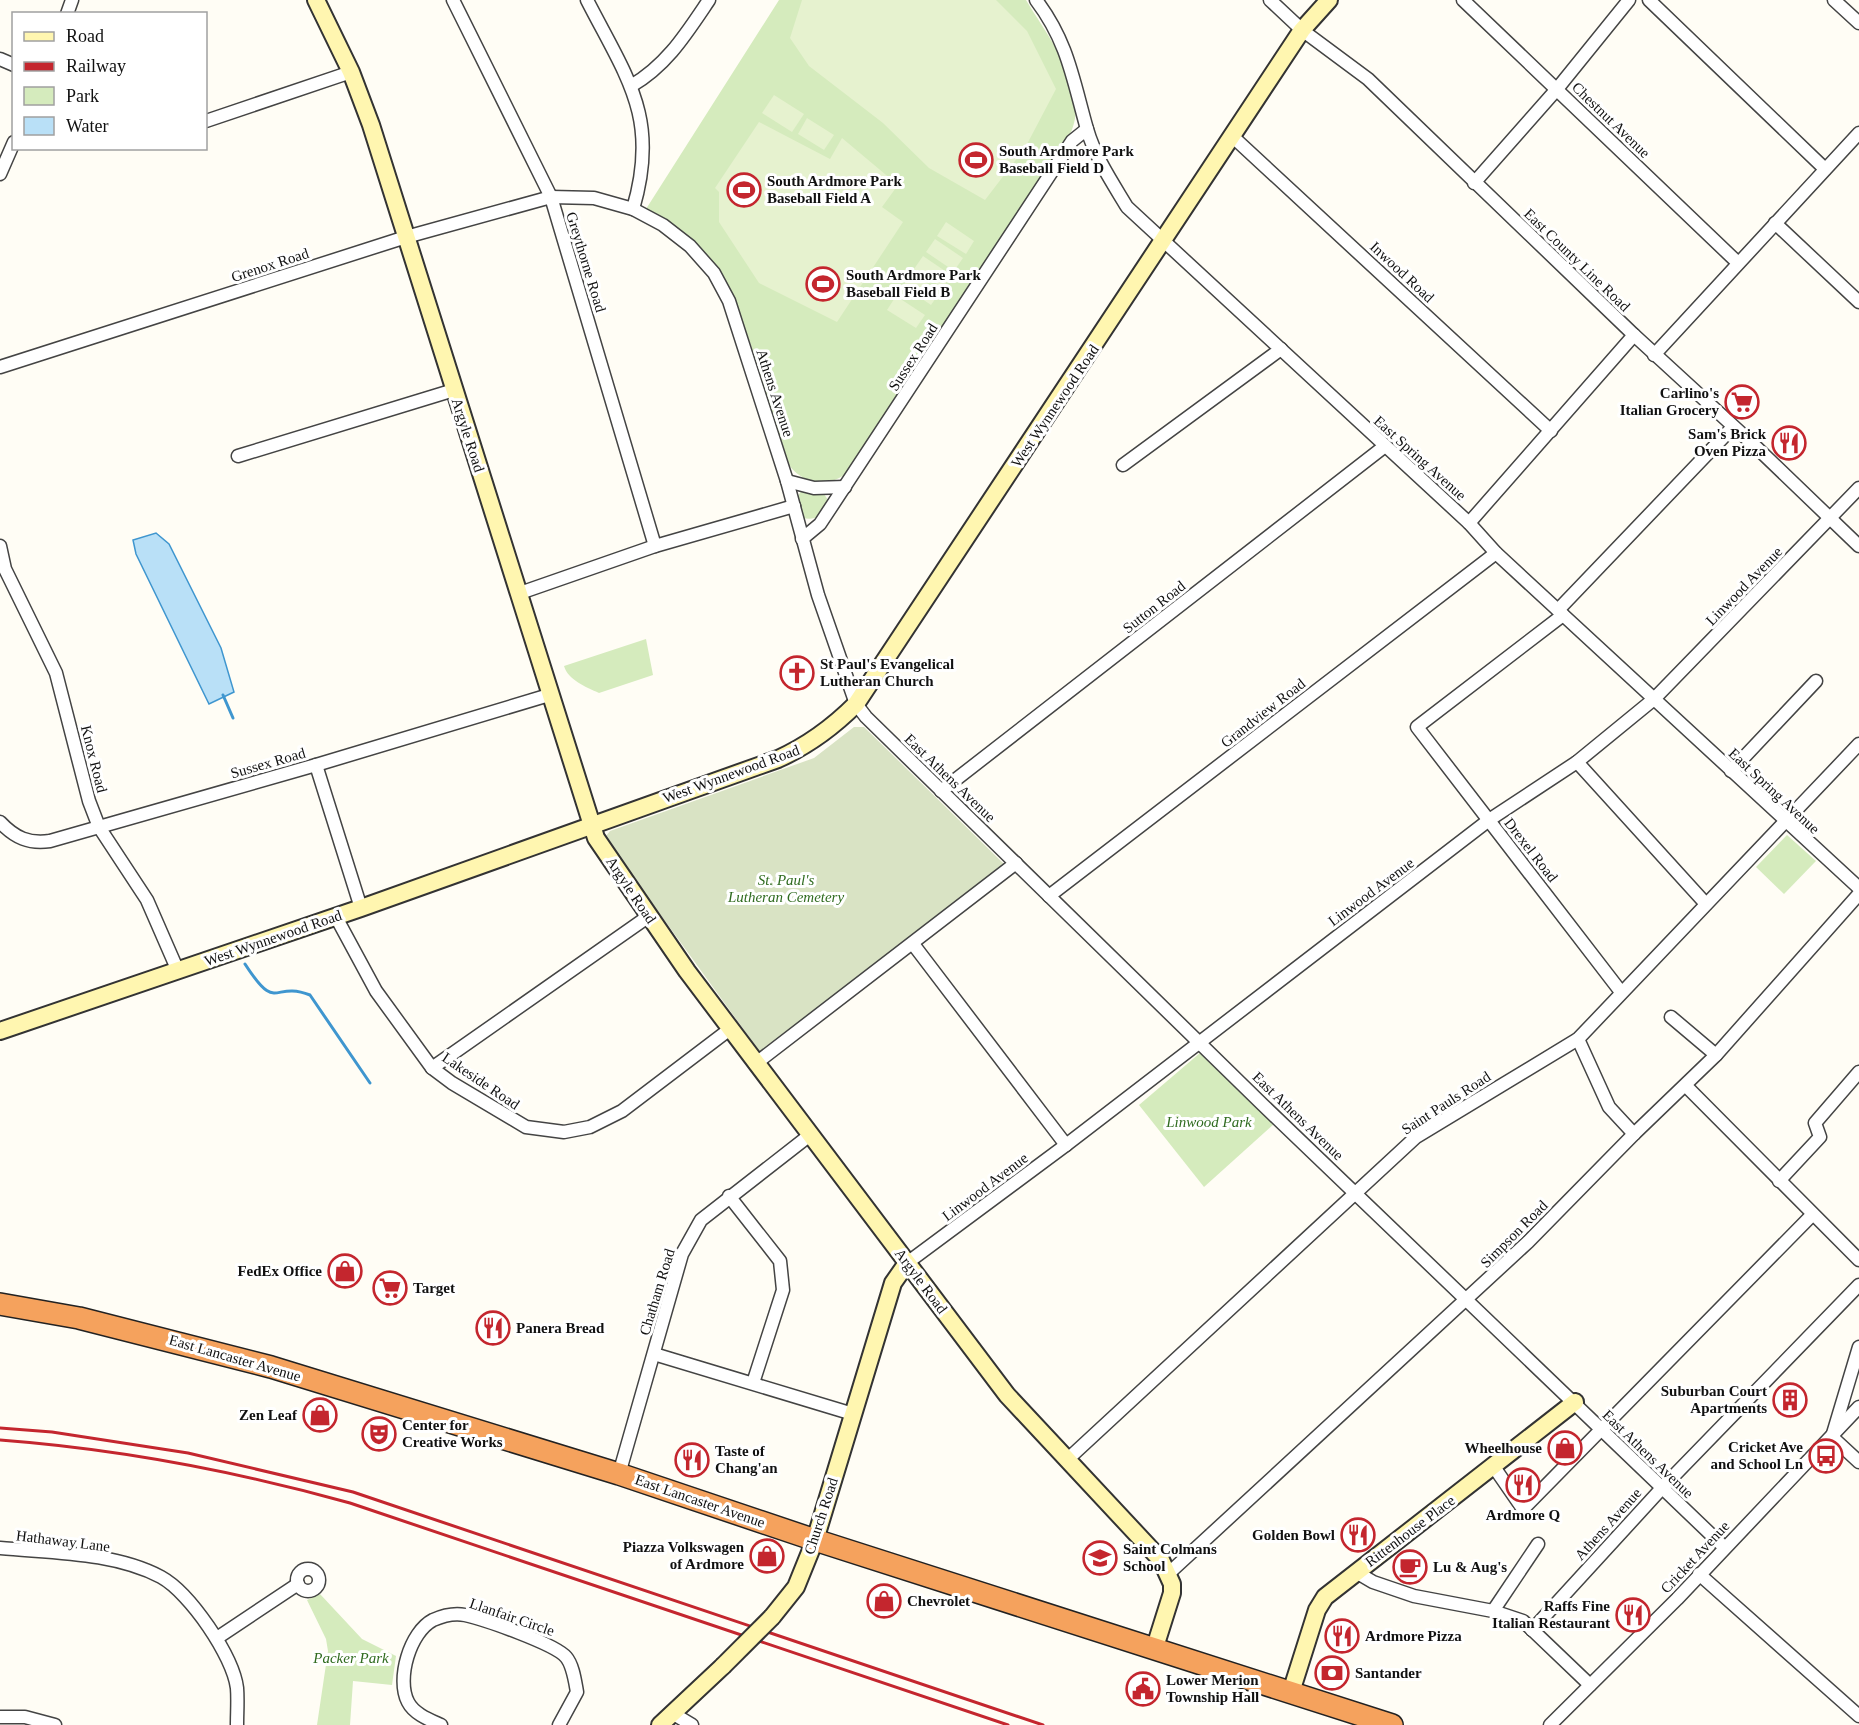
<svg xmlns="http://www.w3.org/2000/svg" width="1859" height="1725" font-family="Georgia,serif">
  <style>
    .green { fill: #d5ebbd }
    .cemetery { fill: #d9e3c4 }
    .pitch { fill: #e6f2cf }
    .water { fill: #b9e0f7; stroke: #3f96cf; stroke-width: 1.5 }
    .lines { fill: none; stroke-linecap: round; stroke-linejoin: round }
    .stream { stroke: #3f96cf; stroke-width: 3 }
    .street-casing { stroke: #444; stroke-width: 15 }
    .secondary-casing { stroke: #333; stroke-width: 20 }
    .highway-casing { stroke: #222; stroke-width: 24 }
    .street { stroke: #fff; stroke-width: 12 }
    .secondary { stroke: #fff6b0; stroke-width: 16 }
    .highway { stroke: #f5a25d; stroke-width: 21 }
    .rail { stroke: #c4262e; stroke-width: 3 }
    .secondary-bridge-casing { stroke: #333; stroke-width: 20; stroke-linecap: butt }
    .secondary-bridge { stroke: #fff6b0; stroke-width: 16 }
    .labels { text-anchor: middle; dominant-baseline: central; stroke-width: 6; stroke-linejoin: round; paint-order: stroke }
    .street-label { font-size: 15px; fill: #111; stroke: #fff }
    .poi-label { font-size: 15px; font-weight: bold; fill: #111; stroke: #fff; text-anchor: start }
    .park-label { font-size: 15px; font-style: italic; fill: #2f6b1f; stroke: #fff }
  </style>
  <rect width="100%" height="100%" fill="#fffdf5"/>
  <!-- green -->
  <g class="green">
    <path d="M779 0H1026C1049 39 1094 92 1068 138L850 470C828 491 799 484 785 459 766 399 746 303 707 256 690 235 668 223 646 209Z"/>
    <path d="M803 489 824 494 828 500C823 515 818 521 802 518L797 497Z"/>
    <path d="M646 639 653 675 599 693C586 687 568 680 564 666Z"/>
    <path d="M1787 835 1816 861 1784 894 1756 867Z"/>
    <path d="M1200 1053 1274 1124 1204 1187 1139 1105Z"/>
    <path d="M320 1594 362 1639 396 1656 392 1685 353 1681 350 1725H317L328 1651 326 1639 307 1600Z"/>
  </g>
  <!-- cemetery -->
  <path class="cemetery" d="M854 727H864L1005 865 760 1052 607 841 606 836 610 831 814 758Z"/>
  <!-- pitch -->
  <g class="pitch">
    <path d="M802 0H996L1027 31 1056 89 1025 148 985 200 929 168 883 123 809 66 790 38Z"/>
    <path d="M774 95 804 114 792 132 762 113Z"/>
    <path d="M807 118 834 135 824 150 798 134Z"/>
    <path d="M759 122 830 159 842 138 898 185 882 207 903 222 837 322 759 283 719 222V192L715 188Z"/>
    <path d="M946 222 974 241 966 254 937 236Z"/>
    <path d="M935 239 963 258 954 271 926 252Z"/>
    <path d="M923 256 951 275 943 288 914 269Z"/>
    <path d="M912 273 940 292 931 305 903 286Z"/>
    <path d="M896 296 925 315 916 328 887 310Z"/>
  </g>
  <!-- water -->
  <path class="water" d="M156 533 169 544 221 648 234 692 209 704 136 554 133 540Z"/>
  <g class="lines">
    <!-- stream -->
    <g class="stream">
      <path d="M223 695 233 718"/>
      <path d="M245 964C278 1015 272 980 310 995L370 1083"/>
    </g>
    <defs>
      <g id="street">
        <path d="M453 0 551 197 655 546"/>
        <path d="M587 0C627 78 660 118 633 209"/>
        <path d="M1036 0C1068 42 1073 80 1087 129 1095 157 1112 182 1127 207L1469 523 1496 553 1859 888"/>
        <path d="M1270 0 1302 30 1368 79 1634 335 1755 446 1859 546"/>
        <path d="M1463 0 1737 262"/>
        <path d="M1649 0 1825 169"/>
        <path d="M1834 0 1859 23"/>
        <path d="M67 14 72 0"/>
        <path d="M0 59 14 65"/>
        <path d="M631 86C667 65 686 34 709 0"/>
        <path d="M206 121 351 72"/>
        <path d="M1232 136 1551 431"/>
        <path d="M0 174 14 142"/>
        <path d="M1474 183 1557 89 1629 0"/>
        <path d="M1775 223 1859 302"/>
        <path d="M1654 355 1859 133"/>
        <path d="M0 367 406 237 551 197 594 198 633 209 663 225 690 246 714 273 729 301 787 481 818 595 856 704 866 717 1263 1105 1724 1547"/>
        <path d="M238 456 454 390"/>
        <path d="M1123 465 1281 349"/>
        <path d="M787 481 814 488 845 487"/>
        <path d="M1469 523 1634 335"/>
        <path d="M802 539 820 524 1072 141 1087 129"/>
        <path d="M0 546 5 569 56 673 89 801 99 827 147 900 178 971"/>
        <path d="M520 593 655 546 794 506"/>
        <path d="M1558 610 1733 427"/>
        <path d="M1563 615 1417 727 1621 992"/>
        <path d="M1577 762 1706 904"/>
        <path d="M316 765 361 908"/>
        <path d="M1731 771 1816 681"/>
        <path d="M941 791 1385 446"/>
        <path d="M0 822C15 838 29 844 50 841L316 765 549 695"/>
        <path d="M1049 896 1496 553"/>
        <path d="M336 917 376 991 432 1068 452 1083 526 1127 564 1132 590 1127 622 1111 730 1029"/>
        <path d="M913 944 1066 1145"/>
        <path d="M1671 1017 1716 1055"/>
        <path d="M1578 1039 1609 1107 1634 1134"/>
        <path d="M755 1064 1016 863"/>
        <path d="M432 1068 649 916"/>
        <path d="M1686 1086 1859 1260"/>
        <path d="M1779 1181 1820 1137 1815 1123 1859 1072"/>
        <path d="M729 1196 780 1261 783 1290 753 1383"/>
        <path d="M907 1263 1066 1145 1489 820 1577 762 1654 699 1859 488"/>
        <path d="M1859 1347 1832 1437 1859 1462"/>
        <path d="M654 1354 853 1414"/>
        <path d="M1068 1459 1416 1137 1578 1039 1859 744"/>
        <path d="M1494 1467 1523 1509 1812 1215"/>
        <path d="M619 1474 682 1254 701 1220 810 1135"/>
        <path d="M0 1548C52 1553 114 1552 161 1577 190 1593 233 1656 237 1688 238 1700 237 1713 237 1725"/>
        <circle cx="308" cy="1580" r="11"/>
        <path d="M1356 1572 1373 1582 1414 1596 1493 1611 1523 1621 1590 1685"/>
        <path d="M1168 1574 1528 1242 1634 1134 1716 1055 1859 894"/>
        <path d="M1699 1574 1859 1716"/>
        <path d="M1493 1611 1538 1544"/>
        <path d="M1532 1630 1662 1488 1859 1285"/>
        <path d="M217 1638 298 1584"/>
        <path d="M672 1713 692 1725"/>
        <path d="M0 1717H25L55 1725"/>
        <path d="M441 1725C430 1720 414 1714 408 1702 396 1679 410 1632 433 1620 442 1616 455 1613 465 1615 484 1619 555 1644 566 1657 573 1665 575 1681 577 1692L559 1725"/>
        <path d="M1550 1725 1677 1599 1859 1407"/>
      </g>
      <g id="secondary">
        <path d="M316 0 351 72 371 125 596 838 687 971 1007 1395 1161 1560 1172 1584V1593L1155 1647"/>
        <path d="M0 1031 361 908 778 759C809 745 832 728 856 704L1302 30 1329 0"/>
        <path d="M772 1617 796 1587 815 1540 893 1283 907 1263"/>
        <path d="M1291 1692 1317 1610 1325 1597 1575 1402"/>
        <path d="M660 1725 723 1666"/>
      </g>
      <path id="highway" d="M0 1304 79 1318 271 1367 619 1474 815 1540 1392 1725"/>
    </defs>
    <!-- street casing -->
    <use href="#street" class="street-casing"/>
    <!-- secondary casing -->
    <use href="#secondary" class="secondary-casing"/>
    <!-- highway casing -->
    <use href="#highway" class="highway-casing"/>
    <!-- street -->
    <use href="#street" class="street"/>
    <!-- secondary -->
    <use href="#secondary" class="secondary"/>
    <!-- highway -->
    <use href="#highway" class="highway"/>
    <!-- rail -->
    <g class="rail">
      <path d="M0 1428 52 1432 188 1453 353 1492 1043 1725"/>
      <path d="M0 1440C120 1449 235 1471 350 1503L1008 1725"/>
    </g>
    <defs>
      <path id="secondary-bridge" d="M723 1666 772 1617"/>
    </defs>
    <!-- secondary-bridge casing -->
    <use href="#secondary-bridge" class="secondary-bridge-casing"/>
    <!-- secondary-bridge -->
    <use href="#secondary-bridge" class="secondary-bridge"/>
  </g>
  <!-- icons -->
  <defs>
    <symbol id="stadium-ring" viewBox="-11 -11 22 22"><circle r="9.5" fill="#fff" stroke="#c4262e" stroke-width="1.5"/><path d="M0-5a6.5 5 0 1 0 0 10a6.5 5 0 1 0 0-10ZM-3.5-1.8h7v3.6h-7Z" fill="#c4262e"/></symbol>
    <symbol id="supermarket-ring" viewBox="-11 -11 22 22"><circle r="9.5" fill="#fff" stroke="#c4262e" stroke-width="1.5"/><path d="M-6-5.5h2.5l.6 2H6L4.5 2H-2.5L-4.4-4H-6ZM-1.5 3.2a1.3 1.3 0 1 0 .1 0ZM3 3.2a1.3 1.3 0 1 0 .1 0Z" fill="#c4262e"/></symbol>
    <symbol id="restaurant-ring" viewBox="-11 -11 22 22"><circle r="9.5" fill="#fff" stroke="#c4262e" stroke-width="1.5"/><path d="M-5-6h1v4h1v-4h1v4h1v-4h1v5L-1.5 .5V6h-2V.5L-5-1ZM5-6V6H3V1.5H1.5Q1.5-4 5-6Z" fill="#c4262e"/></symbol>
    <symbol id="church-ring" viewBox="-11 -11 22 22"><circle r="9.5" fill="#fff" stroke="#c4262e" stroke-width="1.5"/><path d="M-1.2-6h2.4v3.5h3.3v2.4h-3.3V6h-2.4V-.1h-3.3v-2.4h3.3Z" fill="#c4262e"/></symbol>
    <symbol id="shop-ring" viewBox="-11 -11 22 22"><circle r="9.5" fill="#fff" stroke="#c4262e" stroke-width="1.5"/><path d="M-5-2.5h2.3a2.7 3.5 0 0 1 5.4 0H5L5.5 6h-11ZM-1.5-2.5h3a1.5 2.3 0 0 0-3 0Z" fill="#c4262e"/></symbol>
    <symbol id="building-ring" viewBox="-11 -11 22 22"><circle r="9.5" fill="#fff" stroke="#c4262e" stroke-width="1.5"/><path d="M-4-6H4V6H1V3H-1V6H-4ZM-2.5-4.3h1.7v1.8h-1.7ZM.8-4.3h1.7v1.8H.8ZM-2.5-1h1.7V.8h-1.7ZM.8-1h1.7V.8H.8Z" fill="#c4262e"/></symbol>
    <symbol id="theatre-ring" viewBox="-11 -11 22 22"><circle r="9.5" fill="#fff" stroke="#c4262e" stroke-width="1.5"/><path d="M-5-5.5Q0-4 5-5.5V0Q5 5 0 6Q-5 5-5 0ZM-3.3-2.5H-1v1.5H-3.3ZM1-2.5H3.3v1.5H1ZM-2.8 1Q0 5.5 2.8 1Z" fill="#c4262e"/></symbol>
    <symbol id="bus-ring" viewBox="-11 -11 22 22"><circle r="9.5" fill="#fff" stroke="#c4262e" stroke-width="1.5"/><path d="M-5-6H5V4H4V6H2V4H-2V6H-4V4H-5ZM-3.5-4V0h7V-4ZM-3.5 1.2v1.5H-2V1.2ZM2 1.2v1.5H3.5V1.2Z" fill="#c4262e"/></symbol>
    <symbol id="school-ring" viewBox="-11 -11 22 22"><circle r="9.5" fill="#fff" stroke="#c4262e" stroke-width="1.5"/><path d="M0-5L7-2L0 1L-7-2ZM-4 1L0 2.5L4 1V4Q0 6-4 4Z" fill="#c4262e"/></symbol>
    <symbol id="cafe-ring" viewBox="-11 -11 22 22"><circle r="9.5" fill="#fff" stroke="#c4262e" stroke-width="1.5"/><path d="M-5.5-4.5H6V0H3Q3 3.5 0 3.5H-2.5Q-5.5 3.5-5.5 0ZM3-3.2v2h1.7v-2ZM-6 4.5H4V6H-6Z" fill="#c4262e"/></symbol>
    <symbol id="bank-ring" viewBox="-11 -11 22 22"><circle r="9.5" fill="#fff" stroke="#c4262e" stroke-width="1.5"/><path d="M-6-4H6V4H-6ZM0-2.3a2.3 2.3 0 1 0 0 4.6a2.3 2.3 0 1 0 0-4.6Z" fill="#c4262e"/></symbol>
    <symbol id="civic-ring" viewBox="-11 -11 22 22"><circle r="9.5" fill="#fff" stroke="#c4262e" stroke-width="1.5"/><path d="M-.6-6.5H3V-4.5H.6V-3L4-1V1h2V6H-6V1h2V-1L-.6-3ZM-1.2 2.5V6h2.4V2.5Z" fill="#c4262e"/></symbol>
  </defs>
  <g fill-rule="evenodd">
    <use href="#stadium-ring" x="957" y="141" width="38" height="38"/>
    <use href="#stadium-ring" x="725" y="171" width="38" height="38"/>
    <use href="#stadium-ring" x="804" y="265" width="38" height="38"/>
    <use href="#supermarket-ring" x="1723" y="383" width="38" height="38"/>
    <use href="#restaurant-ring" x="1770" y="424" width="38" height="38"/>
    <use href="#church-ring" x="778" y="654" width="38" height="38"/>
    <use href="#shop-ring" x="326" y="1252" width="38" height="38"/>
    <use href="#supermarket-ring" x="371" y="1269" width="38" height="38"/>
    <use href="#restaurant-ring" x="474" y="1309" width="38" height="38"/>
    <use href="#building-ring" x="1771" y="1381" width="38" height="38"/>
    <use href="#shop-ring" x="301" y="1396" width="38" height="38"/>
    <use href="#theatre-ring" x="360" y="1415" width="38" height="38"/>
    <use href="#shop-ring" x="1546" y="1429" width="38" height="38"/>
    <use href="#bus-ring" x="1807" y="1437" width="38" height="38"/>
    <use href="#restaurant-ring" x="673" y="1441" width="38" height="38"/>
    <use href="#restaurant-ring" x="1504" y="1466" width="38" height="38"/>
    <use href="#restaurant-ring" x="1339" y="1516" width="38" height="38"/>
    <use href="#shop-ring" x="748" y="1537" width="38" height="38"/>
    <use href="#school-ring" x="1081" y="1539" width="38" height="38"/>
    <use href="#cafe-ring" x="1391" y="1548" width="38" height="38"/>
    <use href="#shop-ring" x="865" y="1582" width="38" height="38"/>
    <use href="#restaurant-ring" x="1614" y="1596" width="38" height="38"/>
    <use href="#restaurant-ring" x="1323" y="1617" width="38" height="38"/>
    <use href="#bank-ring" x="1313" y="1654" width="38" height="38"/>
    <use href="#civic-ring" x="1124" y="1670" width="38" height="38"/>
  </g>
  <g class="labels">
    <!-- street labels -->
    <g class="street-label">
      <text transform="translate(1611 120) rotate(44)">Chestnut Avenue</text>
      <text transform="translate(1577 260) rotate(44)">East County Line Road</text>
      <text transform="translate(586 262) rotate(73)">Greythorne Road</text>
      <text transform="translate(270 265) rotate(-18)">Grenox Road</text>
      <text transform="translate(1402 272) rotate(43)">Inwood Road</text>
      <text transform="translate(913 357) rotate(-57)">Sussex Road</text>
      <text transform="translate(775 393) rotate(72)">Athens Avenue</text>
      <text transform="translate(1055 406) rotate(-56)">West Wynnewood Road</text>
      <text transform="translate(468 435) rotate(72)">Argyle Road</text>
      <text transform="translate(1420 458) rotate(42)">East Spring Avenue</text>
      <text transform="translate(1744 586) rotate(-46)">Linwood Avenue</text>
      <text transform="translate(1154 607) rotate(-38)">Sutton Road</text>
      <text transform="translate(1263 713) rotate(-38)">Grandview Road</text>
      <text transform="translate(94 759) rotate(76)">Knox Road</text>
      <text transform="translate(268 763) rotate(-16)">Sussex Road</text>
      <text transform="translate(731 774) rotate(-20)">West Wynnewood Road</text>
      <text transform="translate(950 778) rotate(44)">East Athens Avenue</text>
      <text transform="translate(1774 791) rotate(43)">East Spring Avenue</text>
      <text transform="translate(1531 850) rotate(52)">Drexel Road</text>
      <text transform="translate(631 890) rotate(56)">Argyle Road</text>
      <text transform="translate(1371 892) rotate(-37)">Linwood Avenue</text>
      <text transform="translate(273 938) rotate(-19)">West Wynnewood Road</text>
      <text transform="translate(481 1081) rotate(34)">Lakeside Road</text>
      <text transform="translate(1446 1103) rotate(-33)">Saint Pauls Road</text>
      <text transform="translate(1298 1116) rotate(44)">East Athens Avenue</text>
      <text transform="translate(985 1187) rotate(-37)">Linwood Avenue</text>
      <text transform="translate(1514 1234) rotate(-45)">Simpson Road</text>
      <text transform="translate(921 1281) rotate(53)">Argyle Road</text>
      <text transform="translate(657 1292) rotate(-73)">Chatham Road</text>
      <text transform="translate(235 1358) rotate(16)">East Lancaster Avenue</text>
      <text transform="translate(1648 1454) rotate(44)">East Athens Avenue</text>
      <text transform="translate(700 1501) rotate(19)">East Lancaster Avenue</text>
      <text transform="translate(821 1516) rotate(-72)">Church Road</text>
      <text transform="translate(1608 1524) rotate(-48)">Athens Avenue</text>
      <text transform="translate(1410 1531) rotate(-37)">Rittenhouse Place</text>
      <text transform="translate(63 1541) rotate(7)">Hathaway Lane</text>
      <text transform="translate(1695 1557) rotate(-47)">Cricket Avenue</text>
      <text transform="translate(512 1617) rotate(19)">Llanfair Circle</text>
    </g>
    <!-- poi labels -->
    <g class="poi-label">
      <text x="999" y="151">South Ardmore Park<tspan x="999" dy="17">Baseball Field D</tspan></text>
      <text x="767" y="181">South Ardmore Park<tspan x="767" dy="17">Baseball Field A</tspan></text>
      <text x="846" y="275">South Ardmore Park<tspan x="846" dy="17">Baseball Field B</tspan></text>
      <text x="1719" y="393" text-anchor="end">Carlino's<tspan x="1719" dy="17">Italian Grocery</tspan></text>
      <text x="1766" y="434" text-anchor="end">Sam's Brick<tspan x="1766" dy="17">Oven Pizza</tspan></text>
      <text x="820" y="664">St Paul's Evangelical<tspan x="820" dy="17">Lutheran Church</tspan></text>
      <text x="322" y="1271" text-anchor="end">FedEx Office</text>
      <text x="413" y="1288">Target</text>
      <text x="516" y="1328">Panera Bread</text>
      <text x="1767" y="1391" text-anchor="end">Suburban Court<tspan x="1767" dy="17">Apartments</tspan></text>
      <text x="297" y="1415" text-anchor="end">Zen Leaf</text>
      <text x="402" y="1425">Center for<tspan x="402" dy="17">Creative Works</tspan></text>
      <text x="1803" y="1447" text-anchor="end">Cricket Ave<tspan x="1803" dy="17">and School Ln</tspan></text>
      <text x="1542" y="1448" text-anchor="end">Wheelhouse</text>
      <text x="715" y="1451">Taste of<tspan x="715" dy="17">Chang'an</tspan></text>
      <text x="1523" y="1515" text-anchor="middle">Ardmore Q</text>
      <text x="1335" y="1535" text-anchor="end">Golden Bowl</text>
      <text x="744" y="1547" text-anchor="end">Piazza Volkswagen<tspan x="744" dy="17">of Ardmore</tspan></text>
      <text x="1123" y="1549">Saint Colmans<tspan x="1123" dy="17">School</tspan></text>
      <text x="1433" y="1567">Lu &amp; Aug's</text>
      <text x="907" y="1601">Chevrolet</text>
      <text x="1610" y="1606" text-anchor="end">Raffs Fine<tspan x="1610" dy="17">Italian Restaurant</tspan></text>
      <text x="1365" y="1636">Ardmore Pizza</text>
      <text x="1355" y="1673">Santander</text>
      <text x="1166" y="1680">Lower Merion<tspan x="1166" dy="17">Township Hall</tspan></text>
    </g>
    <!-- park labels -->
    <g class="park-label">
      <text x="786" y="880">St. Paul's<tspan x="786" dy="17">Lutheran Cemetery</tspan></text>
      <text x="1209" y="1122">Linwood Park</text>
      <text x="351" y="1658">Packer Park</text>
    </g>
  </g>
  <!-- legend -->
  <rect x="12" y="12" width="195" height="138" fill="#ffffff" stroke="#a0a0a0" stroke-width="1.5"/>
  <rect x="24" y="32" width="30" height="9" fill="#fff6b0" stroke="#a0a0a0" stroke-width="1.5"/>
  <text x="66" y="42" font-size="18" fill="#111111">Road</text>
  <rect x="24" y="62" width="30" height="9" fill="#c4262e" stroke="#a0a0a0" stroke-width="1.5"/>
  <text x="66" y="72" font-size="18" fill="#111111">Railway</text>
  <rect x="24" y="87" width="30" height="18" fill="#d5ebbd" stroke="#a0a0a0" stroke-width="1.5"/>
  <text x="66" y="102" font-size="18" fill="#111111">Park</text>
  <rect x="24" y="117" width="30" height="18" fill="#b9e0f7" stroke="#a0a0a0" stroke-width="1.5"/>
  <text x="66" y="132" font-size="18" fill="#111111">Water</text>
</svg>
